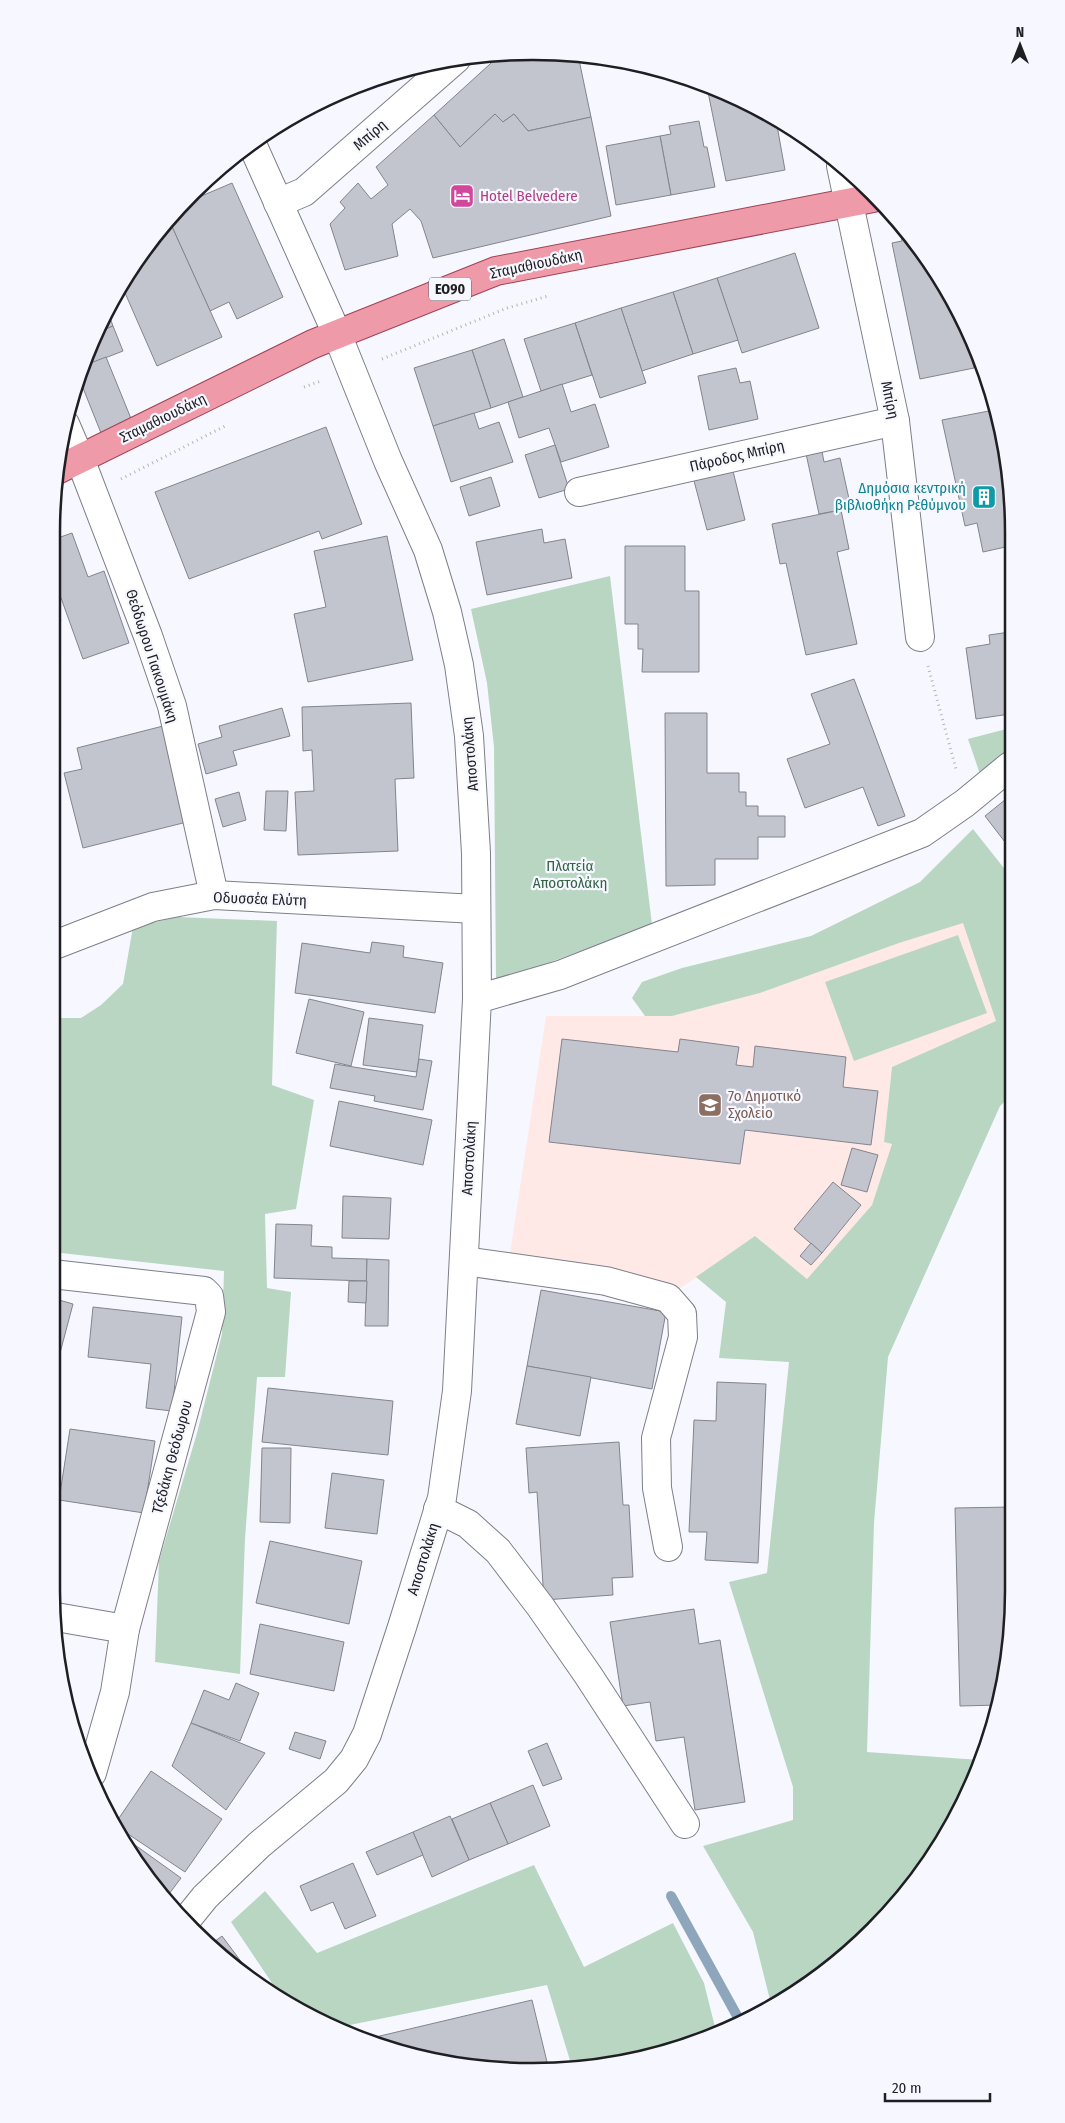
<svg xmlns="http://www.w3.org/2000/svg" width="1065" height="2123" font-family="'Fira Sans Condensed',sans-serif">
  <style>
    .education { fill: #ffe9e6 }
    .green { fill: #b9d6c2 }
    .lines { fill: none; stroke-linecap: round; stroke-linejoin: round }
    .stream { stroke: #8ea6bb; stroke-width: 10 }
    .building { fill: #c2c4ce; stroke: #82848e }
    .street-casing { stroke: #7d7f89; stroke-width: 30 }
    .primary-casing { stroke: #a04354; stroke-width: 30 }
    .path { stroke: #b4b5bb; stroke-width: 3; stroke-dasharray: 1 4; stroke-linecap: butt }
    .street { stroke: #fff; stroke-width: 28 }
    .primary { stroke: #ef9aa9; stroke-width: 28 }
    .labels { text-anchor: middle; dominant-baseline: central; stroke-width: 4.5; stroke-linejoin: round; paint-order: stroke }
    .shield { fill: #f7f8ff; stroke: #606065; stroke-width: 1 }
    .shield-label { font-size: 14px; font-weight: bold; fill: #1f1f23 }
    .street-label { font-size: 15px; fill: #1f1f23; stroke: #f7f8ff }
    .hotel-label { font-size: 15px; fill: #b23c85; stroke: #f7f8ff; text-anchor: start }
    .culture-label { font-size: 15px; fill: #0d838f; stroke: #f7f8ff; text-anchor: end }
    .park-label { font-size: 15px; fill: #336345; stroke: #f7f8ff }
    .education-label { font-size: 15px; fill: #785e54; stroke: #f7f8ff; text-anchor: start }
    .rim { fill: none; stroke: #1f1f23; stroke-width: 2.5 }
  </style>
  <rect width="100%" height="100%" fill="#f7f8ff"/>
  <!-- education -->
  <path class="education" d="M964 922 996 1022 892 1067 884 1142 892 1144 872 1205 807 1279 755 1237 678 1290 510 1253 546 1016H672L760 993 899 943Z"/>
  <!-- green -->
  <g class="green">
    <path d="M610 576 652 925 496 982 494 747 487 683 471 609Z"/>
    <path d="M1010 728V756L981 777 968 739Z"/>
    <path d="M973 829 1007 872 1011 870V1096L1000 1106 888 1357 874 1523 867 1752 980 1760 964 1803 873 1931 771 2004 753 1932 703 1846 793 1820V1787L729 1582 767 1573 789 1362 719 1358 726 1302 696 1277 755 1236 807 1279 872 1205 892 1144 884 1142 892 1067 996 1021 963 923 899 943 760 993 672 1016H645L632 998 642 982 682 968 811 936 920 882Z"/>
    <path d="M178 917 277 921 272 1085 314 1100 296 1209 265 1214 267 1288 291 1292 285 1377H257L245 1539 240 1674 155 1662 159 1561 197 1433 222 1334 224 1271 52 1252V1018H81L101 1005 123 984 133 927Z"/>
    <path d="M958 935 987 1013 854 1061 825 982Z"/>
    <path d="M534 1865 584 1967 673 1923 704 1983 716 2031 596 2068 572 2067 547 1985 335 2028 284 2001 231 1922 265 1891 317 1953Z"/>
  </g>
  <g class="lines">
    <!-- stream -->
    <path class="stream" d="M671 1896 741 2023"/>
  </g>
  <!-- building -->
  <g class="building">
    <path d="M564 52 578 55 591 117 528 131 514 114 503 122 495 114 460 147 434 115 501 54Z"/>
    <path d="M707 87 745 101 776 120 785 170 726 181Z"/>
    <path d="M495 114 503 122 514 114 528 131 591 117 611 216 433 258 421 221 410 209 392 224 398 256 345 270 330 224 345 208 340 202 358 183 371 199 388 185 376 167 434 115 460 147Z"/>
    <path d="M699 121 704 147H707L715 187 671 195 660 136 671 134 669 126Z"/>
    <path d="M660 136 671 195 616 205 606 146Z"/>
    <path d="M232 183 283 297 237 319 229 302 210 311 169 220 185 203Z"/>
    <path d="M169 220 222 337 157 366 122 286 151 240Z"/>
    <path d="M909 234 914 240 966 329 974 368 920 379 892 243 902 241 901 236Z"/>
    <path d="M795 253 819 328 742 353 717 278Z"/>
    <path d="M717 278 738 340 693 354 673 292Z"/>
    <path d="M673 292 693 354 642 371 621 308Z"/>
    <path d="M621 308 646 383 600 398 575 323Z"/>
    <path d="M107 310 113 326 96 333 101 320Z"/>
    <path d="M575 323 592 375 541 391 524 339Z"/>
    <path d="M113 326 123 351 87 365 85 361 96 333Z"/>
    <path d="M504 339 523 397 491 408 472 350Z"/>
    <path d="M472 350 491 408 433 426 414 368Z"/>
    <path d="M106 357 132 421 101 433 79 378 83 366Z"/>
    <path d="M736 368 740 383 750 381 758 419 709 430 698 376Z"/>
    <path d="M562 384 571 412 595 404 609 447 561 462 549 428 519 438 508 402Z"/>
    <path d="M994 410 1010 470V546L983 552 977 523 965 526 942 420Z"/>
    <path d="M474 413 479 429 499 422 513 462 451 482 433 426Z"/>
    <path d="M326 427 362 524 322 539 319 531 189 579 155 492Z"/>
    <path d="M555 445 569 489 539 498 525 455Z"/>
    <path d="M821 446 824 462 840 458 851 508 819 514 805 449Z"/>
    <path d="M732 467 745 520 707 530 693 477Z"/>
    <path d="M491 477 500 506 469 516 460 487Z"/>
    <path d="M841 510 849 549 837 552 857 644 806 655 786 563 780 564 772 524Z"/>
    <path d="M542 529 544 543 565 539 572 578 487 595 476 542Z"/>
    <path d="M72 533 88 577 104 571 129 643 83 659 52 573V540Z"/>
    <path d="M387 536 413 660 308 682 294 614 326 607 314 551Z"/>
    <path d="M625 546H685V591H699V672H642L643 649H638V624H625Z"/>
    <path d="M52 603 61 621 52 625Z"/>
    <path d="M1010 632V714L976 719 966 648 990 644 989 635Z"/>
    <path d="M854 679 905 816 878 826 863 787 805 808 787 759 830 744 811 694Z"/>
    <path d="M411 703 414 778 395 779 398 851 298 855 295 792 314 791 312 750 303 751 302 707Z"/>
    <path d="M282 708 290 736 233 751 237 765 206 774 198 744 222 737 219 726Z"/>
    <path d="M665 713H707V773H739V792H746V806H758V816H785V837H758V859H715V885L666 886Z"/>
    <path d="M167 725 191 821 83 848 64 773 82 769 77 748Z"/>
    <path d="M266 791H288L286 831 264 830Z"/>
    <path d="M239 792 246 820 223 827 215 799Z"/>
    <path d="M1011 795V844L1008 846 985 816Z"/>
    <path d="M372 942 404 946 403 957 443 963 435 1013 295 993 302 943 370 953Z"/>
    <path d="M309 999 364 1012 351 1066 296 1053Z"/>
    <path d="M369 1018 423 1025 417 1072 363 1065Z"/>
    <path d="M562 1039 678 1052 680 1039 739 1047 736 1065 753 1067 755 1046 846 1057 843 1087 878 1091 871 1145 745 1130 740 1164 549 1142Z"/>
    <path d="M419 1059 432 1061 423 1110 374 1101 375 1096 330 1088 335 1064 416 1077Z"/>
    <path d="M339 1101 432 1120 423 1165 330 1146Z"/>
    <path d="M852 1148 878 1155 867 1192 841 1185Z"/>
    <path d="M833 1182 861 1205 822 1253 794 1229Z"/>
    <path d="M343 1196 391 1198 389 1239 342 1238Z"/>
    <path d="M276 1224 312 1225 311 1246 332 1247V1258L367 1259V1281L274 1278Z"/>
    <path d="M811 1243 822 1253 811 1265 800 1256Z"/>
    <path d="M367 1259 389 1260 388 1326H365Z"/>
    <path d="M349 1281H367L366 1303 348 1302Z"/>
    <path d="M541 1290 666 1312 652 1389 527 1366Z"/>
    <path d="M52 1298 73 1304 51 1387Z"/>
    <path d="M93 1307 182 1317 172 1411 146 1408 151 1364 88 1357Z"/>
    <path d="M527 1366 591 1377 580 1436 516 1424Z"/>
    <path d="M717 1382 766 1384 758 1563 705 1560 707 1532H689L694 1420 716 1421Z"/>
    <path d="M268 1388 393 1401 388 1455 262 1442Z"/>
    <path d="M70 1429 155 1441 144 1513 59 1500Z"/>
    <path d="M619 1442 623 1505H629L633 1577 612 1578 613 1595 544 1600 537 1492 529 1493 526 1448Z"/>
    <path d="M262 1448H291L290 1523 260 1522Z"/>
    <path d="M332 1473 384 1480 377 1534 325 1528Z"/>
    <path d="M1012 1507 1013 1622 999 1705 960 1706 955 1508Z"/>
    <path d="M270 1541 362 1561 349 1624 256 1603Z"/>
    <path d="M694 1609 699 1644 720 1640 745 1802 695 1810 684 1737 656 1741 650 1702 623 1706 610 1622Z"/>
    <path d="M260 1624 344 1642 334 1691 250 1674Z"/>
    <path d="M236 1683 259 1693 240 1741 191 1723 204 1690 229 1700Z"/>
    <path d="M191 1723 265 1753 226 1810 172 1766Z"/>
    <path d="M295 1732 326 1741 320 1759 289 1749Z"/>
    <path d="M547 1743 562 1779 543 1786 528 1751Z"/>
    <path d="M151 1771 222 1819 185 1872 122 1830 117 1821Z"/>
    <path d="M533 1785 550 1826 508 1844 490 1803Z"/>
    <path d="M490 1803 508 1844 469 1860 452 1819Z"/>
    <path d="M450 1816 469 1860 432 1877 413 1832Z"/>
    <path d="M413 1832 423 1855 377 1875 366 1852Z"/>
    <path d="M128 1840 181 1878 166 1898 151 1884Z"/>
    <path d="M353 1863 376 1916 345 1929 333 1902 311 1911 300 1886Z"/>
    <path d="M222 1936 257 1983 214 1942Z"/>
    <path d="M532 2000 548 2066 438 2062 363 2040Z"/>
  </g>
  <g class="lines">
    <defs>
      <g id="street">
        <path d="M841 166 895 421 920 637"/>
        <path d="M278 203 304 192 456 59"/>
        <path d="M65 424 80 459 148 636 172 706 214 895"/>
        <path d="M579 492 895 421"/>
        <path d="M52 946 153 907 214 895 476 909"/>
        <path d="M477 999 560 975 922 833 965 803 1010 766"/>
        <path d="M464 1261 606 1281 668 1298 682 1314 683 1337 656 1438 657 1488 668 1547"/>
        <path d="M52 1274 204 1291 209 1296 211 1312 125 1629 115 1692 92 1773"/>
        <path d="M438 1509 468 1524 498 1551 540 1606 588 1675 685 1824"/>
        <path d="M56 1617 125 1629"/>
        <path d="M188 1918 205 1897 259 1845 336 1781 354 1759 367 1734 402 1627 442 1498 457 1391 477 999 476 853 469 736 459 665 447 612 428 550 388 461 337 334 252 144"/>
      </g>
      <path id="primary" d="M57 470 313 344 496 271 873 198"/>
    </defs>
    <!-- street casing -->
    <use href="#street" class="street-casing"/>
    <!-- primary casing -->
    <use href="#primary" class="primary-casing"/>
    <!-- path -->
    <g class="path">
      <path d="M382 359 507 308 548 296"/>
      <path d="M304 387 321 381"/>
      <path d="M121 479 227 425"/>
      <path d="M52 513 64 507"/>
      <path d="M928 666 956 769"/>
    </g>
    <!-- street -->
    <use href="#street" class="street"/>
    <!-- primary -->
    <use href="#primary" class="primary"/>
  </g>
  <!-- icons -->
  <defs>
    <symbol id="hotel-square" viewBox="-11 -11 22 22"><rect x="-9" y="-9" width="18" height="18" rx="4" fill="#d1479c" stroke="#f7f8ff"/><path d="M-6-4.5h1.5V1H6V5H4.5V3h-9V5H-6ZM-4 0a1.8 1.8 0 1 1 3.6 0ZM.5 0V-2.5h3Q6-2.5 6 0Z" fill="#fff"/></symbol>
    <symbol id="building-square" viewBox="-11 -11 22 22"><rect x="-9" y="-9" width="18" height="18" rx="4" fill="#0f9aa8" stroke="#f7f8ff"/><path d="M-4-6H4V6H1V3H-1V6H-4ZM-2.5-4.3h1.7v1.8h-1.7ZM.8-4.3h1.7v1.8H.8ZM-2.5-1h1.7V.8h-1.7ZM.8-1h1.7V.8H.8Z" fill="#fff"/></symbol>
    <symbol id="school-square" viewBox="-11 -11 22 22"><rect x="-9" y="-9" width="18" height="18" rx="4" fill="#8d6e63" stroke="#f7f8ff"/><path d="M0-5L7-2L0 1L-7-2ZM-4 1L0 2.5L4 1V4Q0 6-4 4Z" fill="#fff"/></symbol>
  </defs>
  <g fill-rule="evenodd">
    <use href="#hotel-square" x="448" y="182" width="28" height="28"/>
    <use href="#building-square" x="970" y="483" width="28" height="28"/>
    <use href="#school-square" x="696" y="1091" width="28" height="28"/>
  </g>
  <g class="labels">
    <!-- shield labels -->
    <rect class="shield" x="429" y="277.5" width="42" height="23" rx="4"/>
    <g class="shield-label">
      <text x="450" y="289">ΕΟ90</text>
    </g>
    <!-- street labels -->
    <g class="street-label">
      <text transform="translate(370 135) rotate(-41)">Μπίρη</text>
      <text transform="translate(536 264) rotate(-12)">Σταμαθιουδάκη</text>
      <text transform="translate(890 400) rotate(78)">Μπίρη</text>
      <text transform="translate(163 418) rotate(-26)">Σταμαθιουδάκη</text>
      <text transform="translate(737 456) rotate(-13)">Πάροδος Μπίρη</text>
      <text transform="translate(152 656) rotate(72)">Θεόδωρου Γιακουμάκη</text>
      <text transform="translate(470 754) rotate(-95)">Αποστολάκη</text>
      <text transform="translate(260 899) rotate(2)">Οδυσσέα Ελύτη</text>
      <text transform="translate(469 1158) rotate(-87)">Αποστολάκη</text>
      <text transform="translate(172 1457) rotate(-75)">Τζεδάκη Θεόδωρου</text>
      <text transform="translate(423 1559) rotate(-73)">Αποστολάκη</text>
    </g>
    <!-- hotel labels -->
    <g class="hotel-label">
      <text x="480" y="196">Hotel Belvedere</text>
    </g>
    <!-- culture labels -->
    <g class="culture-label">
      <text x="966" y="488">Δημόσια κεντρική<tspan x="966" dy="17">βιβλιοθήκη Ρεθύμνου</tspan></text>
    </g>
    <!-- park labels -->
    <g class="park-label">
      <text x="570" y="866">Πλατεία<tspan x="570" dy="17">Αποστολάκη</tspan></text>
    </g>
    <!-- education labels -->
    <g class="education-label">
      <text x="728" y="1096">7ο Δημοτικό<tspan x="728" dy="17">Σχολείο</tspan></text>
    </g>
  </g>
  <!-- crop -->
  <path d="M0 0H1065V2123H0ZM532 60H533A472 472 0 0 1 1005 532V1591A472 472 0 0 1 533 2063H532A472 472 0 0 1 60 1591V532A472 472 0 0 1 532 60Z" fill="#f7f8ff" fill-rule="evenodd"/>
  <path class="rim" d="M532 60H533A472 472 0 0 1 1005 532V1591A472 472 0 0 1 533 2063H532A472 472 0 0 1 60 1591V532A472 472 0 0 1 532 60Z"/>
  <!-- north arrow -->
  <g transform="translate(1020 45)" stroke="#f7f8ff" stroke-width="4" paint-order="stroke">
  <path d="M0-4L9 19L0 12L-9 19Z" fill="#1f1f23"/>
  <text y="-8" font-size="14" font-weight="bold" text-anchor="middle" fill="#1f1f23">N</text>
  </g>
  <!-- scale -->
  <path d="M885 2093v8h105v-8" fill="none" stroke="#1f1f23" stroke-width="2.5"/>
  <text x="892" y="2093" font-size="15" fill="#1f1f23" stroke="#f7f8ff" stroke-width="4" paint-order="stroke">20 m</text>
</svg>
